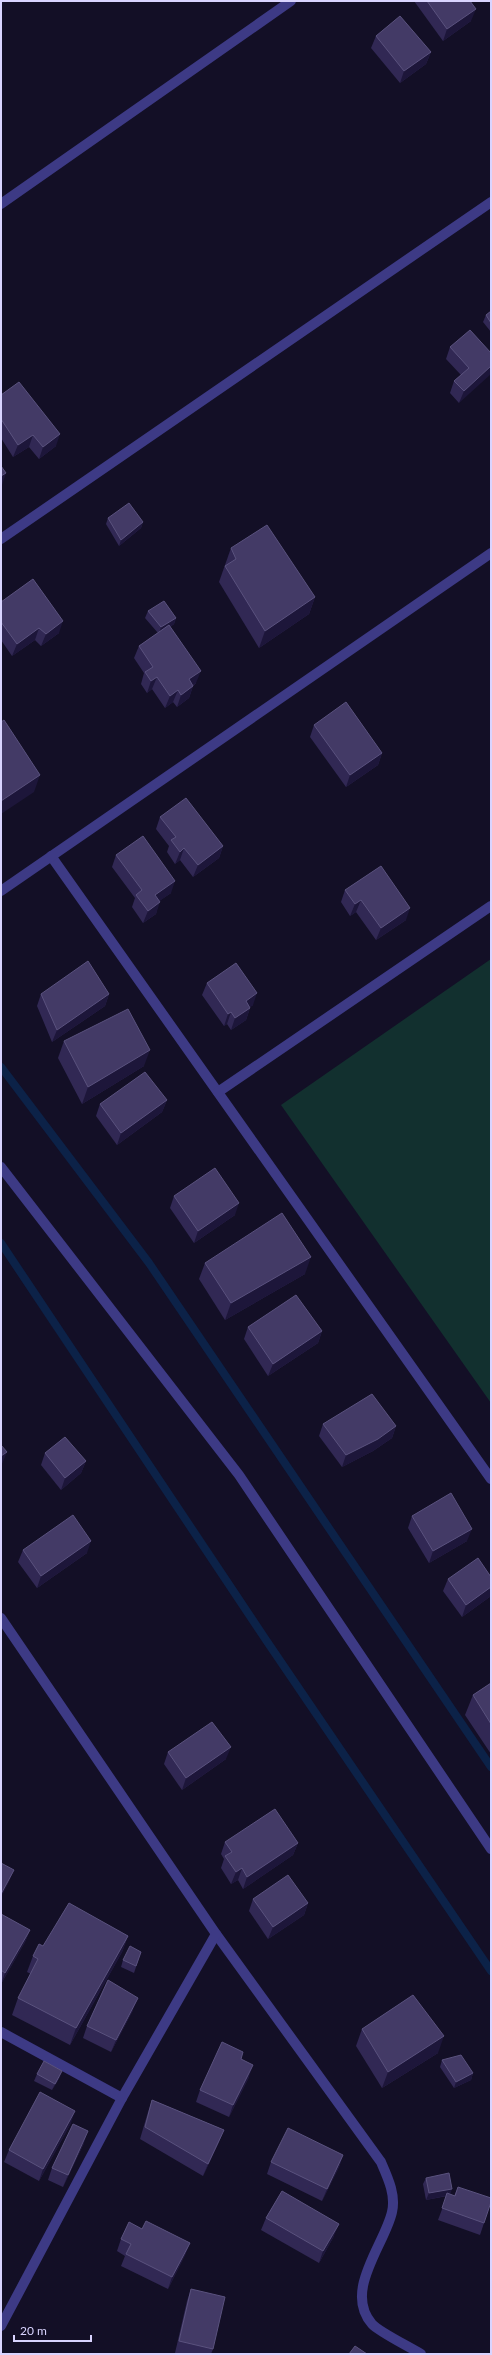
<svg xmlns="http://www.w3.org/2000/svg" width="492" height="2355" font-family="Lato,sans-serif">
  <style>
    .green { fill: #12302f }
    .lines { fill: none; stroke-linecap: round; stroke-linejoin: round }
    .stream { stroke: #0c2248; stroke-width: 8 }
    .minor { stroke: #3d3a85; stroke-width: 10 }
    .wall { fill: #312854 }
    .shaded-wall { fill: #1d163a }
    .building { fill: #433a66; stroke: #5a527e }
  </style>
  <rect width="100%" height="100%" fill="#130f26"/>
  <!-- green -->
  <path class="green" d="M491 959V1403L281 1105Z"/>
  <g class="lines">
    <!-- stream -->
    <g class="stream">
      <path d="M1 1067 149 1263 491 1767"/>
      <path d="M1 1243 266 1640 491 1971"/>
    </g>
    <!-- minor -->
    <g class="minor">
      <path d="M1 204 291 1"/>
      <path d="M1 539 491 202"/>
      <path d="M51 856 491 1479"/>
      <path d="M1 891 491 553"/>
      <path d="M218 1092 491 906"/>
      <path d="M1 1167 239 1475 491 1849"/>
      <path d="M1 1618 216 1934 381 2162C388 2178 396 2195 392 2212 385 2244 343 2291 372 2324 379 2332 410 2347 421 2354"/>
      <path d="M1 2032 122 2098"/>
      <path d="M1 2326 122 2098 216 1934"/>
    </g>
  </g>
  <!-- wall -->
  <g class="wall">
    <path d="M414 1H470L471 21 443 41Z"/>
    <path d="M376 36 431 52 426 64 400 83 371 48Z"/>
    <path d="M491 311V332L483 322 486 315Z"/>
    <path d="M450 347 491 353 459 403 450 393 454 381 461 375 446 359Z"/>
    <path d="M1 395 56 446 39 459 29 447 13 457 1 438Z"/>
    <path d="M108 518 143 522 141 528 119 546 106 524Z"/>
    <path d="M231 548 315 597 309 614 259 648 219 582Z"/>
    <path d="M1 602 59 633 41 646 35 640 12 656 1 640Z"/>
    <path d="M148 611 176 618 174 624 170 627 196 683 193 686 189 698 177 707 173 702 165 708 152 689 147 693 141 684 144 673 134 658 139 646 158 633 145 618Z"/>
    <path d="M314 725 382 753 378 765 346 787 310 737Z"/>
    <path d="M160 817 223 846 219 858 193 877 180 860 175 864 167 852 169 846 156 829Z"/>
    <path d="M116 855 171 893 159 901 156 914 143 923 132 907 135 898 112 867Z"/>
    <path d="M345 890 406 920 376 940 356 912 350 916 341 902Z"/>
    <path d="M207 983 253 1005 250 1007V1008L246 1020 231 1030 227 1024 224 1026 202 995Z"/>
    <path d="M41 994H109L105 1006 52 1042 37 1006Z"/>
    <path d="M64 1041 144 1066 82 1104 58 1058Z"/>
    <path d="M167 1100 162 1112 117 1145 96 1116 100 1104Z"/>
    <path d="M174 1196 235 1215 194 1243 170 1208Z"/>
    <path d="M205 1263 305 1274 225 1320 199 1279Z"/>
    <path d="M248 1327 322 1331 318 1343 268 1376 244 1339Z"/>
    <path d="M323 1424 396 1426 392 1438 373 1451 342 1467 319 1436Z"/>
    <path d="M45 1453 86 1461 81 1473 61 1490 41 1465Z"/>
    <path d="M412 1516 467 1541 429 1563 408 1528Z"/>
    <path d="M23 1550 87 1553 37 1588 18 1562Z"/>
    <path d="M491 1577V1596L462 1617 443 1591 448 1579Z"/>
    <path d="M491 1683V1754L465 1715 473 1695Z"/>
    <path d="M168 1752 226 1759 182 1790 164 1764Z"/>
    <path d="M225 1842 298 1843 293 1855 243 1889 238 1880 231 1884 221 1868 224 1859 221 1854Z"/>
    <path d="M253 1899 308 1903 304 1915 268 1939 249 1911Z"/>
    <path d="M1 1914 30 1930 25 1942 1 1984Z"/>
    <path d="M128 1936 122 1952 70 2045 12 2015 18 1998 31 1974 27 1972 33 1956 43 1946Z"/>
    <path d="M141 1952 134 1973 121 1967 123 1960Z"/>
    <path d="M133 2010 111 2052 83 2038 87 2026Z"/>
    <path d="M362 2029 438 2053 382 2088 356 2046Z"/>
    <path d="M241 2059 249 2077 229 2117 196 2102 200 2090Z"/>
    <path d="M442 2060 473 2073 471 2080 454 2088 440 2067Z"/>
    <path d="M37 2074 60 2077 52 2090 34 2081Z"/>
    <path d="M152 2100 224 2130 219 2142 203 2176 140 2139 148 2112Z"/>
    <path d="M71 2123 39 2181 4 2162 9 2150Z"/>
    <path d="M84 2143 63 2187 48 2180 52 2168Z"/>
    <path d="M343 2155 339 2167 322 2201 267 2174 271 2162Z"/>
    <path d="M426 2178 450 2194 454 2196 458 2187 484 2223 480 2235 438 2220 447 2196 426 2200 423 2184Z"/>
    <path d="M266 2218 334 2236 319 2263 261 2230Z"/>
    <path d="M142 2229 190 2243 185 2255 168 2289 121 2266 125 2256 117 2251 121 2239Z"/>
    <path d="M191 2289 213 2349 211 2354H177L175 2353 187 2301Z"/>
  </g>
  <!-- shaded-wall -->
  <g class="shaded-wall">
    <path d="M476 9 471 21 443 41 447 29Z"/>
    <path d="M431 52 426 64 400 83 404 71Z"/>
    <path d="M491 366V374L459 403 464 391Z"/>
    <path d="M60 434 56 446 39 459 43 447Z"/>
    <path d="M33 435 29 447 13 457 18 445Z"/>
    <path d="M6 473 2 485H1V476Z"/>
    <path d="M143 522 141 528 119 546 121 540Z"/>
    <path d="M315 597 309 614 259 648 265 631Z"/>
    <path d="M176 618 174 624 159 634 161 627Z"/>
    <path d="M63 621 59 633 41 646 46 634Z"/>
    <path d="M39 628 35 640 12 656 17 644Z"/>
    <path d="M201 671 196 683 184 691 189 679Z"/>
    <path d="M157 677 152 689 147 693 151 681Z"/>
    <path d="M193 686 189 698 177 707 181 695Z"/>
    <path d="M178 690 173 702 165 708 170 696Z"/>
    <path d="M382 753 378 765 346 787 350 775Z"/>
    <path d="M40 775 34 792 1 814V801Z"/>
    <path d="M223 846 219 858 193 877 198 865Z"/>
    <path d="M184 848 180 860 175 864 180 852Z"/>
    <path d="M175 881 171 893 151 907 155 895Z"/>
    <path d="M361 900 356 912 350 916 355 904Z"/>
    <path d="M160 902 156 914 143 923 148 911Z"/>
    <path d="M410 908 406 920 376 940 381 928Z"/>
    <path d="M257 993 253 1005 242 1013 246 1001Z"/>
    <path d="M109 994 105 1006 52 1042 57 1030Z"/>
    <path d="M250 1008 246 1020 231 1030 235 1018Z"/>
    <path d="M231 1012 227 1024 224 1026 228 1014Z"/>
    <path d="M150 1050 144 1066 82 1104 88 1087Z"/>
    <path d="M167 1100 162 1112 117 1145 121 1133Z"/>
    <path d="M239 1203 235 1215 194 1243 198 1231Z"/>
    <path d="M311 1257 305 1274 225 1320 231 1303Z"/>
    <path d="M322 1331 318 1343 268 1376 273 1364Z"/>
    <path d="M396 1426 392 1438 373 1451 342 1467 346 1455Z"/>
    <path d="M7 1452 2 1464 1 1465V1456Z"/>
    <path d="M86 1461 81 1473 61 1490 65 1478Z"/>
    <path d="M472 1529 467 1541 429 1563 433 1551Z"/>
    <path d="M91 1541 87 1553 37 1588 41 1576Z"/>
    <path d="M491 1587V1596L462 1617 466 1605Z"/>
    <path d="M231 1747 226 1759 182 1790 186 1778Z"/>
    <path d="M298 1843 293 1855 243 1889 247 1877Z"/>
    <path d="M242 1868 238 1880 231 1884 236 1872Z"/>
    <path d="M14 1870 9 1882 1 1897V1894Z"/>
    <path d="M308 1903 304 1915 268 1939 273 1927Z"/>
    <path d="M30 1930 25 1942 1 1984 5 1973Z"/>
    <path d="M128 1936 122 1952 70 2045 76 2028Z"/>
    <path d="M138 1998 133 2010 111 2052 116 2040Z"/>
    <path d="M444 2036 438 2053 382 2088 388 2072Z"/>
    <path d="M253 2065 249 2077 229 2117 233 2105Z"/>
    <path d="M62 2071 60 2077 52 2090 55 2084Z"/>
    <path d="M473 2073 471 2080 454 2088 456 2082Z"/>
    <path d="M75 2111 71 2123 39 2181 43 2169Z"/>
    <path d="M224 2130 219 2142 203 2176 208 2164Z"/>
    <path d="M88 2131 84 2143 63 2187 68 2175Z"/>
    <path d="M343 2155 339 2167 322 2201 327 2189Z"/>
    <path d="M452 2189 450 2195 426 2200 429 2193Z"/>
    <path d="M339 2224 334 2236 319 2263 323 2251Z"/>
    <path d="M190 2243 185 2255 168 2289 172 2277Z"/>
  </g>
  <!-- building -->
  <g class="building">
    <path d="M427 1H470L476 9 447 29Z"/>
    <path d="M400 16 431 52 404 71 376 36Z"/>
    <path d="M491 311V323L486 315Z"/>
    <path d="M470 330 491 353V366L464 391 454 381 469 368 450 347Z"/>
    <path d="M19 382 60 434 43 447 33 435 18 445 1 419V395Z"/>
    <path d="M1 466 6 473 1 476Z"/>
    <path d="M129 503 143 522 121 540 108 518Z"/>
    <path d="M267 525 315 597 265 631 225 566 236 559 231 548Z"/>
    <path d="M33 579 63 621 46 634 39 628 17 644 1 622V602Z"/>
    <path d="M164 601 176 618 161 627 148 611Z"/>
    <path d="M169 625 201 671 189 679 193 686 181 695 178 690 170 696 157 677 151 681 145 672 153 667 139 646Z"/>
    <path d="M346 702 382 753 350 775 314 725Z"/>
    <path d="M4 720 40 775 1 801V722Z"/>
    <path d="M186 798 223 846 198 865 184 848 180 852 171 840 176 837 160 817Z"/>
    <path d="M143 836 175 881 155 895 160 902 148 911 136 895 142 890 116 855Z"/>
    <path d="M381 866 410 908 381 928 361 900 355 904 345 890Z"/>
    <path d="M88 961 109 994 57 1030 41 994Z"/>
    <path d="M236 963 257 993 246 1001 250 1008 235 1018 231 1012 228 1014 207 983Z"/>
    <path d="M128 1009 150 1050 88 1087 64 1041Z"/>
    <path d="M145 1072 167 1100 121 1133 100 1104Z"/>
    <path d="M215 1168 239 1203 198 1231 174 1196Z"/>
    <path d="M282 1213 311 1257 231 1303 205 1263Z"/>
    <path d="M296 1295 322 1331 273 1364 248 1327Z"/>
    <path d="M372 1394 396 1426 378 1439 346 1455 323 1424Z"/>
    <path d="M65 1437 86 1461 65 1478 45 1453Z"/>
    <path d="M1 1445 7 1452 1 1456Z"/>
    <path d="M451 1493 472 1529 433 1551 412 1516Z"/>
    <path d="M73 1515 91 1541 41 1576 23 1550Z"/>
    <path d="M478 1558 491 1577V1587L466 1605 448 1579Z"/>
    <path d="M491 1683V1724L473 1695Z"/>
    <path d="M212 1722 231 1747 186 1778 168 1752Z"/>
    <path d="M275 1809 298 1843 247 1877 242 1868 236 1872 225 1856 232 1852 225 1842Z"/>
    <path d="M1 1863 14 1870 1 1894Z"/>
    <path d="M288 1875 308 1903 273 1927 253 1899Z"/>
    <path d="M69 1903 128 1936 76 2028 18 1998 38 1959 33 1956 39 1944 43 1946Z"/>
    <path d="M1 1914 30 1930 5 1973 1 1970Z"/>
    <path d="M130 1946 141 1952 136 1966 123 1960Z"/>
    <path d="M108 1980 138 1998 116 2040 87 2026Z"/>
    <path d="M413 1995 444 2036 388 2072 362 2029Z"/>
    <path d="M222 2042 243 2052 241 2059 253 2065 233 2105 200 2090Z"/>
    <path d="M461 2055 473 2073 456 2082 442 2060Z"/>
    <path d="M44 2061 62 2071 55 2084 37 2074Z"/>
    <path d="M40 2092 75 2111 43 2169 9 2150Z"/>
    <path d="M152 2100 224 2130 208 2164 145 2127Z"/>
    <path d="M73 2124 88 2131 68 2175 52 2168Z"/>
    <path d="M288 2128 343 2155 327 2189 271 2162Z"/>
    <path d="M449 2173 452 2189 429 2193 426 2178Z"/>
    <path d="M458 2187 491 2198V2202L484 2223 442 2208 447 2193 455 2196Z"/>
    <path d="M282 2191 339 2224 323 2251 266 2218Z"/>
    <path d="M146 2221 190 2243 172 2277 126 2254 131 2244 121 2239 129 2222 142 2229Z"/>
    <path d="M191 2289 225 2297 213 2349 179 2341Z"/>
    <path d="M355 2346 367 2354H349Z"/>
  </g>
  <!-- border -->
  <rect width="492" height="2355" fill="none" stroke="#d9d4ff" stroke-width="4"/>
  <!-- scale -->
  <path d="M14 2335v6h77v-6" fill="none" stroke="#d9d4ff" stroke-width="2"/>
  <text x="20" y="2335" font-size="12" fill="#d9d4ff" stroke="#130f26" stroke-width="3" paint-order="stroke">20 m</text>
</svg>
